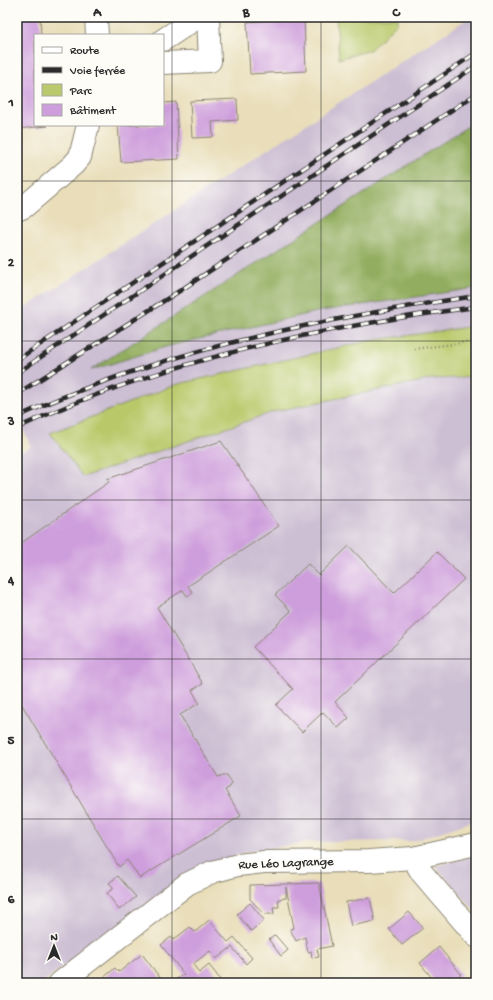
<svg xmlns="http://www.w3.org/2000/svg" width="493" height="1000" font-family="'Gochi Hand',sans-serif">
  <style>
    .industrial { fill: #ccbed3 }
    .green { fill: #b9c96b; stroke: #727a4b }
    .forest { fill: #92ad5f; stroke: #5e6c45 }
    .building { fill: #ce9edc }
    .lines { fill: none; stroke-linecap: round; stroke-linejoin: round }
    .minor-casing { stroke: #8a8472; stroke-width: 24 }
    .path { stroke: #8a8472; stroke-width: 2.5; stroke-dasharray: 1 3; stroke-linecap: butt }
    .minor { stroke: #fff; stroke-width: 22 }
    .rail-casing { stroke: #2b2b2b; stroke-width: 4.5 }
    .rail { stroke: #fdfcf7; stroke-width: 3; stroke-dasharray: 9; stroke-linecap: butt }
    .grid { fill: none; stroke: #2b2b2b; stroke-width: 1; stroke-opacity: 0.55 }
    .labels { text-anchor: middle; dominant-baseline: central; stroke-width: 3.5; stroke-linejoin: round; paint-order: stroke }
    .street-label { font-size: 13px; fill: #2b2b2b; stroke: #fdfcf7 }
    .neatline { fill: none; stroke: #2b2b2b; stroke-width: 1.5 }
    .grid-label { font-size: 13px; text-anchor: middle; font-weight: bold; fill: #2b2b2b }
  </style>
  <rect width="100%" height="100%" fill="#fdfcf7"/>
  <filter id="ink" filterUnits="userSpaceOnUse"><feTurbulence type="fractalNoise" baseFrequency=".025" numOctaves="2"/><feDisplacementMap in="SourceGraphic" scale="8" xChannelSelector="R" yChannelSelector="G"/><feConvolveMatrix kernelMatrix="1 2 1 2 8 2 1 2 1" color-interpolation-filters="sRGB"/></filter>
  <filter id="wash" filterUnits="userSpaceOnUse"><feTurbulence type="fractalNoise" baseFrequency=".012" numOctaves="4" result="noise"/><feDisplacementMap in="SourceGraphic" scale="16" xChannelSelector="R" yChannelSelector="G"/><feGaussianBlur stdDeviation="0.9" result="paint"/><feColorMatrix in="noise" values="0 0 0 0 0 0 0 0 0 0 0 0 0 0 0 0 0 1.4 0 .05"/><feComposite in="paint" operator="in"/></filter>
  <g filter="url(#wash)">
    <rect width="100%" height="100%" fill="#e9deb9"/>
    <!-- industrial -->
    <g class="industrial">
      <path d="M470 17H476V820L413 841 309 842 246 852 189 876 42 983H17V454L31 447 17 415V313Z"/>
      <path d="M476 854V912L435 866Z"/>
    </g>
    <!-- green -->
    <g class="green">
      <path d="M336 17H397V23L370 50 339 59Z"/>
      <path d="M476 326V377L432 379 276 411 83 477 50 433 178 384 368 341Z"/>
    </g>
    <!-- forest -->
    <path class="forest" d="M476 121V288L321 311 169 346 91 370Z"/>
    <g id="blocks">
      <!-- building -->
      <g class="building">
        <path d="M17 17H40L41 35H35V125L48 126 17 129Z"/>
        <path d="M304 18 306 71 250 74 247 22Z"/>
        <path d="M237 99 238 120 212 122 213 137 192 138 190 101Z"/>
        <path d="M176 102 179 159 121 162 118 125H163V103Z"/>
        <path d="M221 441 279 526 188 586 193 593 187 596 183 590 157 607 203 684 192 690 199 703 180 715 218 777 223 775H227L232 783 230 787 225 790 241 816 140 878 127 860 119 867 21 703 17 706V546L109 482 107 479Z"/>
        <path d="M349 546 394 593 437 552 464 579 335 702 349 718 338 728 323 712 302 732 276 705 293 689 253 647 291 611 275 595 308 564 319 575Z"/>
        <path d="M118 876 136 897 119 910 107 893 114 888 109 883Z"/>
        <path d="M319 883 332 946 317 949 319 957 312 958 311 951 308 952 305 937 296 941 290 929 294 928 286 887V898L278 899 279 907H273L274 914H264L250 899V885Z"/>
        <path d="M370 898 375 921 351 926 346 902Z"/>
        <path d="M250 903 264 920 251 931 237 914Z"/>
        <path d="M409 912 423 928 402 945 389 929Z"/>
        <path d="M209 920 228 942 234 937 252 958 246 964 232 947 216 959 210 951 193 964 199 973 209 965 220 979 215 983H171L184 974 161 945 171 937 173 940 190 927 195 932Z"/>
        <path d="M275 935 288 950 281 956 269 940Z"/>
        <path d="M439 947 461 974 459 976 465 983H436L420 963Z"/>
        <path d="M142 954 164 983H97L115 968 119 972Z"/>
      </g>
    </g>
  </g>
  <g filter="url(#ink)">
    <use href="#blocks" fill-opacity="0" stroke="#8a8472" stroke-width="1"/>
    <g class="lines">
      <defs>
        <g id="minor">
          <path d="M96 17 97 35"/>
          <path d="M163 40 198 17"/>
          <path d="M163 63 210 61 208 17"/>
          <path d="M17 210 24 207 73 165 80 157 88 125"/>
          <path d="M413 858 422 873 476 936"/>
          <path d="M60 983 187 884 212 872 238 865 264 862 369 861 413 858 476 844"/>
        </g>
      </defs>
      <!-- minor casing -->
      <use href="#minor" class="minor-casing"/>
      <!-- path -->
      <path class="path" d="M414 349 476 341"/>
      <!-- minor -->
      <use href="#minor" class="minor"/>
      <defs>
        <g id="rail">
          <path d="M17 360 476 53"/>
          <path d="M17 373 476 66"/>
          <path d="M17 394 181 290 476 94"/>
          <path d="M17 417C162 350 319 319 476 296"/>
          <path d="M17 428C161 361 319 327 476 307"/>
        </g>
      </defs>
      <!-- rail casing -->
      <use href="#rail" class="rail-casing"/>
      <!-- rail -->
      <use href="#rail" class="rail"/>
    </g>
  </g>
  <!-- grid -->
  <path class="grid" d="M172 17V983M321 17V983M17 181H476M17 341H476M17 500H476M17 659H476M17 819H476"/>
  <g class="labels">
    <!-- street labels -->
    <g class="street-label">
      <text transform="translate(286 864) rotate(-2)">Rue Léo Lagrange</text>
    </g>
  </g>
  <!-- margin -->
  <rect width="493" height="1000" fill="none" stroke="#fdfcf7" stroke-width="44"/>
  <!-- legend -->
  <rect x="34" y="34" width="130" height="92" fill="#fdfcf7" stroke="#a9a8a5"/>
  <rect x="42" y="47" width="20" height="6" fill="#ffffff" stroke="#a9a8a5"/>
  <text x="70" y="54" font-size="12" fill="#2b2b2b">Route</text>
  <rect x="42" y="67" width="20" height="6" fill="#2b2b2b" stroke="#a9a8a5"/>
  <text x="70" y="74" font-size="12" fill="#2b2b2b">Voie ferrée</text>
  <rect x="42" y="84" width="20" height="12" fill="#b9c96b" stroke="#a9a8a5"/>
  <text x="70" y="94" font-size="12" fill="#2b2b2b">Parc</text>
  <rect x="42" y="104" width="20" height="12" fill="#ce9edc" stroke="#a9a8a5"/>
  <text x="70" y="114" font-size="12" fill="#2b2b2b">Bâtiment</text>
  <!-- north arrow -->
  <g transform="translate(54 946)" stroke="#fdfcf7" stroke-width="3" paint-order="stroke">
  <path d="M0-3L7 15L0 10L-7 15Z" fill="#2b2b2b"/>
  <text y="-6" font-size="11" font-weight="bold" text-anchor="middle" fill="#2b2b2b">N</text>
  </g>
  <rect x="22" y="22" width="449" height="956" class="neatline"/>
  <g class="grid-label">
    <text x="97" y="16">A</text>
    <text x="246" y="16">B</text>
    <text x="396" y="16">C</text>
    <text x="11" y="106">1</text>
    <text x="11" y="266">2</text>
    <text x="11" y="425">3</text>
    <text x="11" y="584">4</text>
    <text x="11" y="744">5</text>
    <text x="11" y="903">6</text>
  </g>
</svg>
